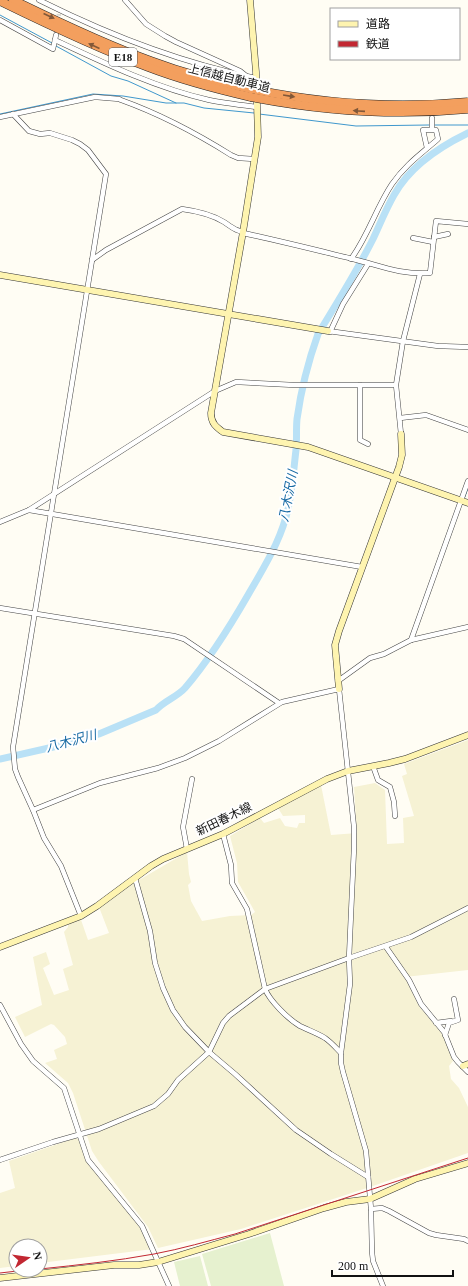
<svg xmlns="http://www.w3.org/2000/svg" width="468" height="1286" font-family="'Times New Roman','Noto Sans JP',serif">
  <style>
    .farmland { fill: #f6f2d4 }
    .pitch { fill: #e6f1cf }
    .lines { fill: none; stroke-linecap: round; stroke-linejoin: round }
    .stream { stroke: #4098cd; stroke-width: 1 }
    .river { stroke: #b9e1f6; stroke-width: 7 }
    .street-tunnel { stroke: #dbdad2; stroke-width: 4.5; stroke-dasharray: 4.5 2; stroke-linecap: butt }
    .street-casing { stroke: #444; stroke-width: 5.5 }
    .secondary-casing { stroke: #333; stroke-width: 7 }
    .highway-casing { stroke: #222; stroke-width: 9 }
    .street { stroke: #fff; stroke-width: 4.5 }
    .secondary { stroke: #fef4b0; stroke-width: 6 }
    .highway { stroke: #f39f5e; stroke-width: 8 }
    .rail { stroke: #c22732; stroke-width: 1 }
    .highway-bridge-casing { stroke: #222; stroke-width: 9; stroke-linecap: butt }
    .highway-bridge { stroke: #f39f5e; stroke-width: 8 }
    .oneway { fill: #825838 }
    .labels { text-anchor: middle; dominant-baseline: central; stroke-width: 4; stroke-linejoin: round; paint-order: stroke }
    .shield { fill: #fff; stroke: #585858; stroke-width: 1 }
    .shield-label { font-size: 11px; font-weight: bold; fill: #111 }
    .street-label { font-size: 12px; fill: #111; stroke: #fff }
    .water-label { font-size: 13px; font-style: italic; fill: #186aa4; stroke: #fff }
  </style>
  <rect width="100%" height="100%" fill="#fffdf4"/>
  <!-- farmland -->
  <g class="farmland">
    <path d="M468 740V970L405 977 419 1006 444 1036 453 1061 449 1066 451 1079 459 1088 468 1107V1153L370 1187 241 1229 158 1248 148 1227 99 1162 92 1151 73 1093 68 1083 45 1063 57 1059 54 1050 67 1044 65 1037 54 1025 51 1024 25 1037 15 1017 42 1005 33 957 46 952 50 964 43 968 54 995 69 990 63 969 73 965 64 932 68 927V923L80 917 88 940 109 933 99 907 134 883 187 852 189 874 191 882 188 885 191 901 202 921 230 916 251 915 255 912 238 882 237 863 230 836 260 818 264 823 280 818 285 826 297 828 299 823H305V815L283 816 278 808 321 785 331 835 357 833 354 787 375 783 385 790 387 844 404 843 403 818 414 816 402 776 407 774 404 764Z"/>
    <path d="M75 1138 81 1140 90 1160 138 1221 153 1249 40 1263V1246H16V1266L0 1268V1193L15 1188 9 1161Z"/>
  </g>
  <!-- pitch -->
  <g class="pitch">
    <path d="M270 1233 284 1286H211L202 1254Z"/>
    <path d="M200 1256 208 1286H180L174 1262Z"/>
  </g>
  <g class="lines">
    <!-- stream -->
    <g class="stream">
      <path d="M0 15 52 43"/>
      <path d="M56 46 111 76 128 81 176 103"/>
      <path d="M0 114 93 94 123 96 166 103H184L204 108 254 113"/>
      <path d="M259 114 356 126 429 125"/>
      <path d="M435 125H468"/>
      <path d="M464 499 468 488"/>
    </g>
    <!-- river -->
    <path class="river" d="M0 759 62 745 99 734 156 710C164 701 177 697 185 688 210 659 229 628 248 595 266 564 285 534 290 498 293 482 294 466 296 450 297 440 296 429 297 419 301 390 308 362 318 334 337 303 357 271 373 239 380 224 386 209 394 195 410 166 439 147 468 133"/>
    <!-- street-tunnel -->
    <path class="street-tunnel" d="M56 35 59 14"/>
    <defs>
      <g id="street">
        <path d="M39 0C107 34 181 63 256 78"/>
        <path d="M125 0 146 24 165 36 176 42 240 71 245 75"/>
        <path d="M0 20 53 49 56 35"/>
        <path d="M55 40C104 63 156 88 209 100 224 103 241 105 257 107"/>
        <path d="M13 114 29 131 40 134 50 133 72 140 80 144 88 150 106 174 13 747 15 769 18 777 33 810 44 838 61 866 81 916"/>
        <path d="M0 117 95 97 119 99 121 100C160 114 196 133 231 155L238 158 254 159"/>
        <path d="M432 118V129"/>
        <path d="M243 233C280 241 316 250 353 259 381 266 401 275 430 273L436 221 468 224"/>
        <path d="M434 237 448 234"/>
        <path d="M413 238 433 242"/>
        <path d="M351 259C368 236 376 208 392 184 406 164 421 154 438 139L436 130H423L427 148"/>
        <path d="M92 260 106 250 182 209C197 211 211 214 224 222 232 227 233 230 243 232"/>
        <path d="M328 331 438 346 468 347"/>
        <path d="M330 332 343 304 368 264"/>
        <path d="M360 385V440L368 444"/>
        <path d="M400 418 426 415 468 430"/>
        <path d="M401 434 396 385 403 341 420 274"/>
        <path d="M29 510 362 567"/>
        <path d="M0 522 29 510 215 391 236 382 294 385H396"/>
        <path d="M0 608 174 636 184 639 279 703"/>
        <path d="M411 640 468 481"/>
        <path d="M338 681 370 658 384 654 411 640 468 627"/>
        <path d="M373 766 378 780 390 787 394 802 395 816"/>
        <path d="M33 810 100 783 158 768 185 758 219 741 282 702 339 689 354 827V848L349 958 350 984 341 1053V1063L343 1072 366 1151 371 1209 372 1252 373 1261 383 1286"/>
        <path d="M223 834 231 865 232 883 247 909 265 989C270 1001 288 1019 300 1026 308 1030 317 1033 325 1038 331 1042 336 1048 341 1053"/>
        <path d="M187 849 183 827 192 779"/>
        <path d="M135 878 150 931 155 963 163 988 173 1010 185 1027 209 1052 235 1074 296 1130 331 1154 368 1177"/>
        <path d="M386 947 409 980 421 1004 444 1032 454 1057 458 1062 468 1072"/>
        <path d="M0 1005 21 1044 33 1061 64 1088 88 1160 142 1226 169 1286"/>
        <path d="M436 1023 451 1021"/>
        <path d="M445 1035 449 1023 458 1020 454 999"/>
        <path d="M0 1160 53 1142 99 1129 154 1106 168 1094 178 1080 209 1052 223 1023 229 1016 265 989 349 958 411 937 468 908"/>
        <path d="M371 1209 382 1208 389 1211 429 1233 436 1235 464 1239 468 1241"/>
      </g>
      <g id="secondary">
        <path d="M250 0 256 72 258 137 243 232 211 413C211 423 216 427 223 432L308 447 468 503"/>
        <path d="M0 275 328 331"/>
        <path d="M339 689 335 645 339 631 399 467 402 455 401 434"/>
        <path d="M0 947 81 916 97 906 151 866 163 859 223 834 327 779 348 771 389 763 405 759 468 735"/>
        <path d="M463 1066 468 1064"/>
        <path d="M0 1278 114 1265H139L158 1262 249 1234 324 1208 346 1202 370 1199 415 1179 468 1163"/>
      </g>
      <g id="highway">
        <path d="M13 0C58 22 104 44 151 61 183 73 217 82 251 89"/>
        <path d="M0 1C49 25 97 48 148 67 182 80 216 89 251 97"/>
      </g>
    </defs>
    <!-- street casing -->
    <use href="#street" class="street-casing"/>
    <!-- secondary casing -->
    <use href="#secondary" class="secondary-casing"/>
    <!-- highway casing -->
    <use href="#highway" class="highway-casing"/>
    <!-- street -->
    <use href="#street" class="street"/>
    <!-- secondary -->
    <use href="#secondary" class="secondary"/>
    <!-- highway -->
    <use href="#highway" class="highway"/>
    <!-- rail -->
    <g class="rail">
      <path d="M40 1269C78 1265 116 1261 154 1254 181 1249 208 1241 235 1234L468 1158"/>
      <path d="M0 1273 26 1270"/>
    </g>
    <defs>
      <g id="highway-bridge">
        <path d="M251 89C323 104 395 109 468 102"/>
        <path d="M251 97C323 111 395 116 468 109"/>
      </g>
    </defs>
    <!-- highway-bridge casing -->
    <use href="#highway-bridge" class="highway-bridge-casing"/>
    <!-- highway-bridge -->
    <use href="#highway-bridge" class="highway-bridge"/>
  </g>
  <!-- one-way arrows -->
  <defs><path id="oneway-solid" d="M-6-.8H1V-3.2L6.5 0L1 3.2V.8H-6Z"/></defs>
  <g class="oneway">
    <use href="#oneway-solid" transform="translate(49 16) rotate(25)"/>
    <use href="#oneway-solid" transform="translate(94 46) rotate(-156)"/>
    <use href="#oneway-solid" transform="translate(289 96) rotate(9)"/>
    <use href="#oneway-solid" transform="translate(359 111) rotate(-176)"/>
  </g>
  <g class="labels">
    <!-- shield labels -->
    <rect class="shield" x="109" y="48" width="28" height="18" rx="3"/>
    <g class="shield-label">
      <text x="123" y="57">E18</text>
    </g>
    <!-- street labels -->
    <g class="street-label">
      <text transform="translate(229 78) rotate(14)">上信越自動車道</text>
      <text transform="translate(224 819) rotate(-26)">新田春木線</text>
    </g>
    <!-- water labels -->
    <g class="water-label">
      <text transform="translate(288 496) rotate(-79)">八木沢川</text>
      <text transform="translate(71 741) rotate(-15)">八木沢川</text>
    </g>
  </g>
  <!-- legend -->
  <rect x="330" y="8" width="130" height="52" fill="#ffffff" stroke="#a0a0a0"/>
  <rect x="338" y="21" width="20" height="6" fill="#fef4b0" stroke="#a0a0a0"/>
  <text x="366" y="28" font-size="12" fill="#111111">道路</text>
  <rect x="338" y="41" width="20" height="6" fill="#c22732" stroke="#a0a0a0"/>
  <text x="366" y="48" font-size="12" fill="#111111">鉄道</text>
  <!-- north arrow -->
  <g transform="translate(28 1258) rotate(77)"><circle r="19" fill="#ffffff" stroke="#a0a0a0"/>
  <path d="M0-3L7 15L0 10L-7 15Z" fill="#c22732"/>
  <text y="-6" font-size="11" font-weight="bold" text-anchor="middle" fill="#111111">N</text>
  </g>
  <!-- scale -->
  <path d="M332 1270v6h121v-6" fill="none" stroke="#111111" stroke-width="2"/>
  <text x="338" y="1270" font-size="12" fill="#111111" stroke="#ffffff" stroke-width="3" paint-order="stroke">200 m</text>
</svg>
